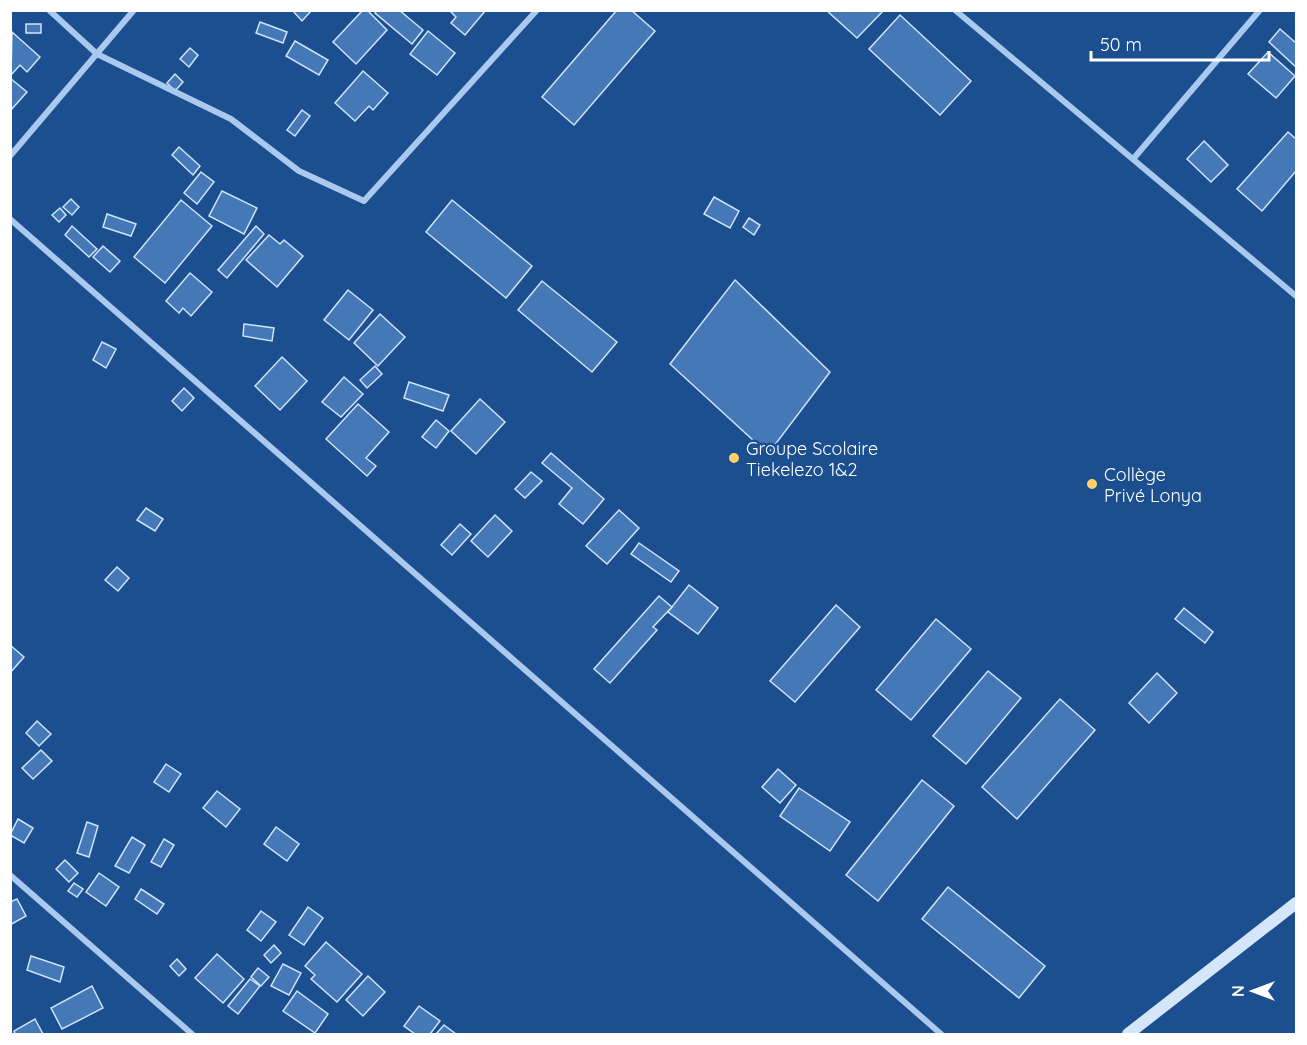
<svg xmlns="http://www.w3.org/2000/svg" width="1307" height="1045" font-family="Quicksand,sans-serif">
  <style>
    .building { fill: #4478b7; stroke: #cfe3fa; stroke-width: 1.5 }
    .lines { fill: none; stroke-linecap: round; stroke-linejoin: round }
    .street { stroke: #a9c9ee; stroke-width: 6 }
    .secondary { stroke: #d6e6fa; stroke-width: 12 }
    .poi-dot { fill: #ffd166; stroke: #1b4f8f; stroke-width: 2 }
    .labels { text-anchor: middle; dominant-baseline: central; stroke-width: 5; stroke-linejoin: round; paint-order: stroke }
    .poi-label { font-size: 18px; fill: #fff; stroke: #1b4f8f; text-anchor: start }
  </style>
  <rect width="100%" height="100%" fill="#1b4f8f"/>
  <!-- building -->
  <g class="building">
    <path d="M292 10H312L302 21Z"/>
    <path d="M363 10H367L387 30 356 64 333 42Z"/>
    <path d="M377 10H399L423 30 412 44 375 13Z"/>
    <path d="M449 10H486L465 35 451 23 456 17Z"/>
    <path d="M617 10H631L655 31 574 125 542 97Z"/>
    <path d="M826 10H884L857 38Z"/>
    <path d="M900 15 971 81 940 115 869 49Z"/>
    <path d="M260 22 287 32 283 43 256 33Z"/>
    <rect x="26" y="24" width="15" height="9"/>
    <path d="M1280 29 1296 43V67L1269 42Z"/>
    <path d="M428 31 455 53 437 75 410 54Z"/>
    <path d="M12 32 40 57 27 72 20 65 11 75Z"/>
    <path d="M295 41 328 60 319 75 286 56Z"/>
    <path d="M190 48 198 55 189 67 180 59Z"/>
    <path d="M1268 52 1295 76 1276 98 1248 74Z"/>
    <path d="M363 71 388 93 373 110 369 106 355 121 335 103Z"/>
    <path d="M175 74 183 82 175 91 167 83Z"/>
    <path d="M10 78 27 92 10 111Z"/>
    <path d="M302 110 310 116 295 136 287 130Z"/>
    <path d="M1288 132 1296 139V171L1262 211 1237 189Z"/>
    <path d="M1204 141 1228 165 1211 182 1187 159Z"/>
    <path d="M179 147 200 166 193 175 172 155Z"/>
    <path d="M201 172 214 182 197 204 184 193Z"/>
    <path d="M222 191 257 208 244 234 209 216Z"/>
    <path d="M714 197 739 211 730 228 704 214Z"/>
    <path d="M71 199 79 207 72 215 63 207Z"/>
    <path d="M181 200 212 226 165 283 134 257Z"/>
    <path d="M452 200 532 266 506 298 426 232Z"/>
    <path d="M60 208 66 215 59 222 52 215Z"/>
    <path d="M107 214 136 224 131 236 103 227Z"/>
    <path d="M749 218 760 225 754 235 743 227Z"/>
    <path d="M72 226 97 249 89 257 65 235Z"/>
    <path d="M256 226 264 234 227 278 218 270Z"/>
    <path d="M269 235 280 244 284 240 303 256 277 287 246 260Z"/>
    <path d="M103 246 120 261 110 272 93 257Z"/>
    <path d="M190 273 212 292 191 316 183 308 179 313 166 301Z"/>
    <path d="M735 280 830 372 768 454 670 364Z"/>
    <path d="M542 281 617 342 592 372 518 310Z"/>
    <path d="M348 290 373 310 349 340 324 320Z"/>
    <path d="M380 314 405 337 378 366 354 343Z"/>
    <path d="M244 324 274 328 272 341 243 336Z"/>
    <path d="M102 342 116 349 106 368 93 360Z"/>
    <path d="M282 357 307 381 280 410 255 386Z"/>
    <path d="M375 366 382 374 367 388 360 380Z"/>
    <path d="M344 377 363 394 341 417 322 402Z"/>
    <path d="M409 382 449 395 443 411 404 398Z"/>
    <path d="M184 388 194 398 182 411 172 401Z"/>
    <path d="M480 399 505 422 476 454 451 431Z"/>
    <path d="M358 404 389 432 366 458 376 466 367 476 326 439Z"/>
    <path d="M436 420 449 431 436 448 422 437Z"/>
    <path d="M551 453 604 499 583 524 559 504 572 488 542 463Z"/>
    <path d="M531 472 542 481 525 498 515 489Z"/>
    <path d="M146 508 163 519 155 531 137 520Z"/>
    <path d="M619 510 639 528 607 564 586 546Z"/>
    <path d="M495 515 512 531 488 557 471 541Z"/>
    <path d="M460 524 471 534 452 555 441 545Z"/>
    <path d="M639 543 679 571 671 582 631 554Z"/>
    <path d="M117 567 129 578 118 591 105 580Z"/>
    <path d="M689 585 718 608 698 634 668 612Z"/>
    <path d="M659 596 672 607 653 627 657 630 610 683 594 669Z"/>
    <path d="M836 605 860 627 795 702 770 681Z"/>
    <path d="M1184 608 1213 632 1205 643 1175 619Z"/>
    <path d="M936 619 971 649 911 720 876 690Z"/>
    <path d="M10 645 24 657 10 673Z"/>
    <path d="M988 671 1021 698 966 764 933 736Z"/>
    <path d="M1157 673 1177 693 1149 723 1129 703Z"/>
    <path d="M1060 699 1095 730 1017 819 982 787Z"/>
    <path d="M37 721 51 734 39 746 26 733Z"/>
    <path d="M41 750 52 761 33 779 22 768Z"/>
    <path d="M166 764 181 774 169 792 154 782Z"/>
    <path d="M778 769 796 785 780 803 762 787Z"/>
    <path d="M922 780 954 806 878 901 846 875Z"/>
    <path d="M799 788 850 822 830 851 780 816Z"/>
    <path d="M217 791 240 809 226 827 203 808Z"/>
    <path d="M18 819 33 828 24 843 10 835Z"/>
    <path d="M87 822 98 826 89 857 77 853Z"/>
    <path d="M276 827 299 844 287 861 264 844Z"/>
    <path d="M132 837 145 845 129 873 115 866Z"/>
    <path d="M164 839 174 845 161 867 151 862Z"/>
    <path d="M65 860 78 873 69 882 56 869Z"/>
    <path d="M99 873 119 887 106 906 86 892Z"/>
    <path d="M74 883 83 889 77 897 68 891Z"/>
    <path d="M948 887 1045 966 1019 998 922 919Z"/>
    <path d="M141 889 164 904 157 914 135 899Z"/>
    <path d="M17 899 26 916 10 925V902Z"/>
    <path d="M308 907 323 918 304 945 289 935Z"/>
    <path d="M261 911 276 922 261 941 247 930Z"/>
    <path d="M326 942 362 974 337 1002 311 979 315 975 305 966Z"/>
    <path d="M274 945 281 953 271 963 264 955Z"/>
    <path d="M217 954 244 979 223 1003 195 978Z"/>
    <path d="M31 956 64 967 60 982 27 970Z"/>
    <path d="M177 959 186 969 179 976 170 966Z"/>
    <path d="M283 964 301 973 289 995 271 986Z"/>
    <path d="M258 968 269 977 261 986 251 977Z"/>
    <path d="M368 976 385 992 363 1016 346 1000Z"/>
    <path d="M250 979 260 986 238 1014 228 1006Z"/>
    <path d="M92 986 103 1008 62 1029 51 1008Z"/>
    <path d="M297 991 328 1014 315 1033 283 1011Z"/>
    <path d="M419 1006 440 1021 430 1034H415L404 1026Z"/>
    <path d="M35 1019 43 1034H15L14 1031Z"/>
    <path d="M444 1025 456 1034H436Z"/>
  </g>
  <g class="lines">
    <!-- street -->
    <g class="street">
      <path d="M49 10 97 54 231 119 299 171 364 201 537 10"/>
      <path d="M955 10 1296 296"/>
      <path d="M10 156 134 10"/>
      <path d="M1134 158 1260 10"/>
      <path d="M10 219 941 1034"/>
      <path d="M10 875 192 1034"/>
    </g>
    <!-- secondary -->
    <path class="secondary" d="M1128 1034 1296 903"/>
  </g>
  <!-- markers -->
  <g class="poi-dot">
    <circle cx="734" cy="458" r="6"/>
    <circle cx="1092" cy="484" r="6"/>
  </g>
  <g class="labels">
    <!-- poi labels -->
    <g class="poi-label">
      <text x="746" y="448">Groupe Scolaire<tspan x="746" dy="21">Tiekelezo 1&amp;2</tspan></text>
      <text x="1104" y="474">Collège<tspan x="1104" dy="21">Privé Lonya</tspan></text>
    </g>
  </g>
  <!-- border -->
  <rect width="1307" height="1045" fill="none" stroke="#ffffff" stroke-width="24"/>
  <!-- north arrow -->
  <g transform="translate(1253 991) rotate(270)" stroke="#1b4f8f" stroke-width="4.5" paint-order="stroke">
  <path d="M0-4.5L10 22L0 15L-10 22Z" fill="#ffffff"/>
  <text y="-9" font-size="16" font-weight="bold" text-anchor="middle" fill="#ffffff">N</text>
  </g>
  <!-- scale -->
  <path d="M1091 51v9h178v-9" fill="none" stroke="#ffffff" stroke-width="3"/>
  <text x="1100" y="51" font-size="18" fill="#ffffff" stroke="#1b4f8f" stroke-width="4.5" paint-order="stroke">50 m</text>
</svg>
